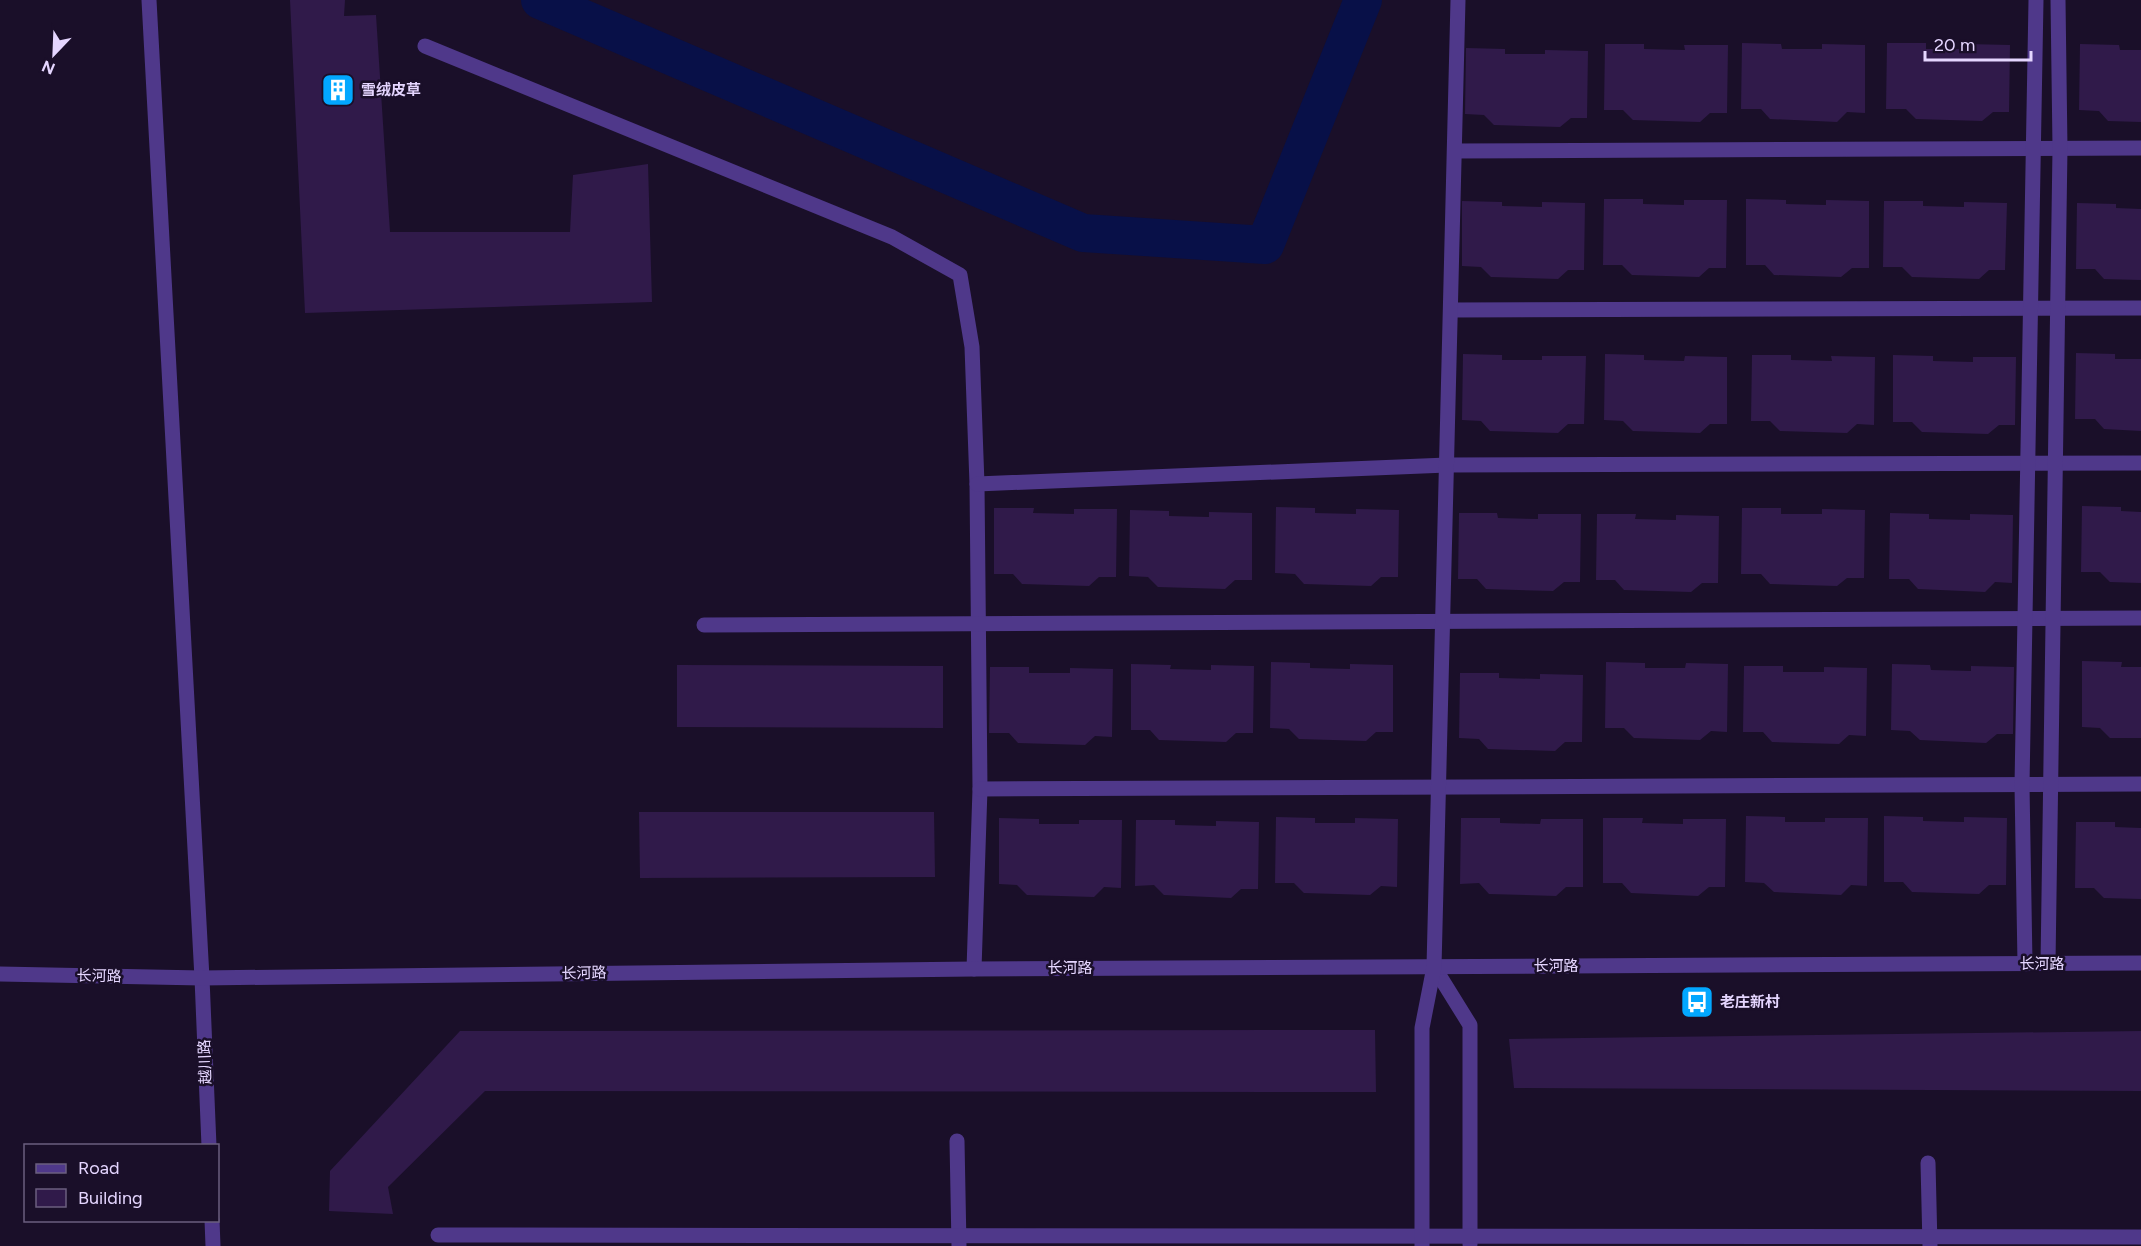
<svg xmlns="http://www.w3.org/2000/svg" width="2141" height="1246" font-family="Figtree,'Noto Sans SC',sans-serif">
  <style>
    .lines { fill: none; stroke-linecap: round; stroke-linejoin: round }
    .canal { stroke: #081048; stroke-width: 38 }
    .building { fill: #301a4a }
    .minor { stroke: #4f388a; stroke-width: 15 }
    .labels { text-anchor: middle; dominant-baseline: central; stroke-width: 5; stroke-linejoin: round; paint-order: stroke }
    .poi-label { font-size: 15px; font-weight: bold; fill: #e5d6ff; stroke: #1a0f29; text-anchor: start }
    .street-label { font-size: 15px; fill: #e5d6ff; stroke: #1a0f29 }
  </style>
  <rect width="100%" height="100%" fill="#1a0f29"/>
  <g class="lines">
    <!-- canal -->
    <path class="canal" d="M540 0 1083 233 1265 245 1363 0"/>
  </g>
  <!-- building -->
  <g class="building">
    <path d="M290 0H345L344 16 376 15 390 232H570L573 175 648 164 652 302 305 313Z"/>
    <path d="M1742 43 1781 44 1782 49H1822V44L1865 45V113L1847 112 1837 122 1770 119 1761 109H1741Z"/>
    <path d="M1887 43H1926V49H1967V44L2010 45 2009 112H1993L1982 121 1916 119 1906 109H1886Z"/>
    <path d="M1605 44H1644V49L1685 50 1684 45H1728L1727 113H1710L1700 122 1633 120 1623 110H1604Z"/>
    <path d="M2080 44 2119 45 2120 50H2141V122L2108 121 2099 111 2079 110Z"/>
    <path d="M1466 48 1505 49V54H1545V50L1588 51 1587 118H1571L1560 127 1494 125 1484 115 1465 114Z"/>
    <path d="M1604 199H1643V204L1684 205V200H1727L1726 268H1709L1699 277 1632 275 1622 265H1603Z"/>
    <path d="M1746 199 1786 200V204L1826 205V200L1869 201V268H1852L1841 277 1774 275 1765 265H1746Z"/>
    <path d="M1462 201 1502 202V206L1542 207V202L1585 203 1584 270H1568L1558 279 1491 277 1481 267 1462 266Z"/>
    <path d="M1884 201H1923V206L1964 207V202L2007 203 2005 270H1989L1979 279 1912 277 1902 267H1883Z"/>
    <path d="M2077 203 2116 204V208L2141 209V280L2104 279 2095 269H2076Z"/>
    <path d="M2076 353 2115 354V359H2141V431L2104 429 2095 419H2075Z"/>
    <path d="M1463 354 1502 355V360H1542V356H1586L1584 424H1568L1558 433 1490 431 1481 421 1462 420Z"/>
    <path d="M1605 354 1644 355V360L1684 361 1685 356 1727 357V424H1710L1700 433 1633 431 1623 421 1604 420Z"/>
    <path d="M1752 355H1791V360L1832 361 1831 356 1875 357 1874 425 1857 424 1847 433 1780 431 1770 421H1751Z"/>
    <path d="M1893 355 1933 356V361L1973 362V357H2016L2015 425H1999L1988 434 1922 432 1912 422H1893Z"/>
    <path d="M2082 506 2121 507V511L2141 512V583L2110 582 2100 572H2081Z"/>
    <path d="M1276 507 1315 508V513L1356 514V509L1399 510 1398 577H1381L1371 586 1304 584 1295 574 1275 573Z"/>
    <path d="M994 508H1034L1033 513 1074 514V509H1117L1116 577H1099L1089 586 1022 584 1013 574H994Z"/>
    <path d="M1742 508H1781V514H1822V509L1865 510 1864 578H1847L1837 586 1770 584 1761 574H1741Z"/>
    <path d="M1130 510 1169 511V516L1209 517V512L1252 513V580H1235L1225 589 1158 587 1148 577 1129 576Z"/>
    <path d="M1459 513H1497L1498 518 1538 519V514H1581L1580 582H1564L1553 591 1486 589 1477 579H1458Z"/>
    <path d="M1890 513 1929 514V519L1970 520V514L2013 515 2012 583 1995 582 1985 592 1918 589 1909 579H1889Z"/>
    <path d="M1597 514H1636L1635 519 1676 520V515L1719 516 1718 583H1702L1691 592 1624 590 1615 580H1596Z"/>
    <path d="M2082 661 2122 662 2121 667H2141V738H2110L2100 728 2082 727Z"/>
    <path d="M1271 662 1310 663V668L1350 669V664L1393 665V732H1376L1366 741 1299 739 1289 729 1270 728Z"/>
    <path d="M1606 662 1645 663V668H1685L1686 663 1728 664 1727 732 1711 731 1700 740 1634 738 1624 728H1605Z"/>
    <path d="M1131 664 1171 665 1170 669 1211 670V665L1254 666 1253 733H1236L1226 742 1159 740 1150 730H1131Z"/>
    <path d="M1892 664 1930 665 1931 670 1971 671V666L2014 667 2013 734H1997L1986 743 1920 740 1910 731 1891 730Z"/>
    <path d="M677 665 943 666V728L677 727Z"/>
    <path d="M1744 666H1783V672H1824V667L1867 668 1866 736 1849 735 1839 744 1772 742 1763 732H1743Z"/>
    <path d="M990 667H1029V673H1070V668L1113 669 1112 737 1095 736 1085 745 1018 743 1009 733H989Z"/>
    <path d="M1460 673H1499V678L1540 679V674L1583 675 1582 742H1565L1555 751 1488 749 1479 739 1459 738Z"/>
    <path d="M639 812H934L935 877 640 878Z"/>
    <path d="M1746 816 1785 817V822H1825V818H1868L1867 886 1851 885 1841 895 1774 892 1764 883 1745 882Z"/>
    <path d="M1884 816 1923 817V821L1964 822V817L2007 818 2006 885H1989L1979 894 1912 892 1903 882H1884Z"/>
    <path d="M1276 817 1315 818V823H1355V818L1398 819 1397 887 1381 886 1370 895 1304 893 1294 883H1275Z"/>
    <path d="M999 818 1039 819V824H1079V820H1122L1121 888 1104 887 1094 897 1027 895 1017 885 999 884Z"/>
    <path d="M1461 818H1500V823L1540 824 1541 819H1583V887H1566L1556 896 1489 894 1479 883 1460 884Z"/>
    <path d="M1603 818H1643L1642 823 1683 824V819H1726L1725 887H1709L1698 896 1631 893 1622 883H1603Z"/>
    <path d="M1136 820H1175V825L1216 826V821L1259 822 1258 889H1241L1231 898 1164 895 1154 885 1135 886Z"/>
    <path d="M2076 822H2115V827L2141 828V899L2104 898 2094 888H2075Z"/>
    <path d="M1375 1030 1376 1092 485 1091 388 1187 393 1214 329 1211 330 1171 460 1031Z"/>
    <path d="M2141 1031V1091L1514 1088 1509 1039Z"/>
  </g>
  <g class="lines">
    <!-- minor -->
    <g class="minor">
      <path d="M149 0 202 978 209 1146"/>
      <path d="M425 46 892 237 960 275 972 347 977 484 980 789 974 969"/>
      <path d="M1455 151 2141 148"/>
      <path d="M1451 310 2141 308"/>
      <path d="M977 484 1447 465 2141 463"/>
      <path d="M704 625 2141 618"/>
      <path d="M980 789 2141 784"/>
      <path d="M2025 964 2022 785 2036 0"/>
      <path d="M2048 964 2060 148 2058 0"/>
      <path d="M1434 967 1470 1025V1244"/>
      <path d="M0 974 202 978 974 969 2141 963"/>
      <path d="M957 1141 959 1246"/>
      <path d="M1928 1163 1930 1246"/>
      <path d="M212 1220 213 1246"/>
      <path d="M438 1235 2141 1237"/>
      <path d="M1422 1246V1028L1434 967 1458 0"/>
    </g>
  </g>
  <!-- icons -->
  <defs>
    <symbol id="building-square" viewBox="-11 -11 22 22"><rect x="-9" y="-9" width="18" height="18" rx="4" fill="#02a7ff" stroke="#1a0f29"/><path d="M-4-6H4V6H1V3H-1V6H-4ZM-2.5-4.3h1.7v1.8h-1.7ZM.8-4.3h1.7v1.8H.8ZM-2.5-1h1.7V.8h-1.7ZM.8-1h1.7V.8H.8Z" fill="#fff"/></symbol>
    <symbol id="bus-square" viewBox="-11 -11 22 22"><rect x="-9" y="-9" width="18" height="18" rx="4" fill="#02a7ff" stroke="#1a0f29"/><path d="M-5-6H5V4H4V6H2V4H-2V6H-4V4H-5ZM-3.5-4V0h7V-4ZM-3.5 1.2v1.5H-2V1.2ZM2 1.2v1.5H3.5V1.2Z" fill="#fff"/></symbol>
  </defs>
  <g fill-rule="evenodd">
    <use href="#building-square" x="319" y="71" width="38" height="38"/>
    <use href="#bus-square" x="1678" y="983" width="38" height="38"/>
  </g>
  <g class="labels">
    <!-- poi labels -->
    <g class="poi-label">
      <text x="361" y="90">雪绒皮草</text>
      <text x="1720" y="1002">老庄新村</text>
    </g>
    <!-- street labels -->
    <g class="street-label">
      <text x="2042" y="964">长河路</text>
      <text x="1556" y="966">长河路</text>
      <text x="1070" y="968">长河路</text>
      <text transform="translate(584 973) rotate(-1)">长河路</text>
      <text transform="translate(99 976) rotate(1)">长河路</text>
      <text transform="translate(205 1062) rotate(-92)">越川路</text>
    </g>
  </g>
  <!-- legend -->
  <rect x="24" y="1144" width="195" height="78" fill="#1a0f29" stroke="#6b5f7f" stroke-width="1.5"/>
  <rect x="36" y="1164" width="30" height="9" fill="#4f388a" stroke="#6b5f7f" stroke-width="1.5"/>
  <text x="78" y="1174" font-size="18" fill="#e5d6ff">Road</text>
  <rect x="36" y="1189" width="30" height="18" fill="#301a4a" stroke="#6b5f7f" stroke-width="1.5"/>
  <text x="78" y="1204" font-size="18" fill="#e5d6ff">Building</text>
  <!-- north arrow -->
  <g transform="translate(54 54) rotate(203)" stroke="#1a0f29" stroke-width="4.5" paint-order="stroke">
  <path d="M0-4.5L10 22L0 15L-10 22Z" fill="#e5d6ff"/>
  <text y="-9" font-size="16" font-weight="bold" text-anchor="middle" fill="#e5d6ff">N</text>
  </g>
  <!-- scale -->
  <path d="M1925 51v9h106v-9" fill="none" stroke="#e5d6ff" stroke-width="3"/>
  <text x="1934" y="51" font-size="18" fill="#e5d6ff" stroke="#1a0f29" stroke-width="4.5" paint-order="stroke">20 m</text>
</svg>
